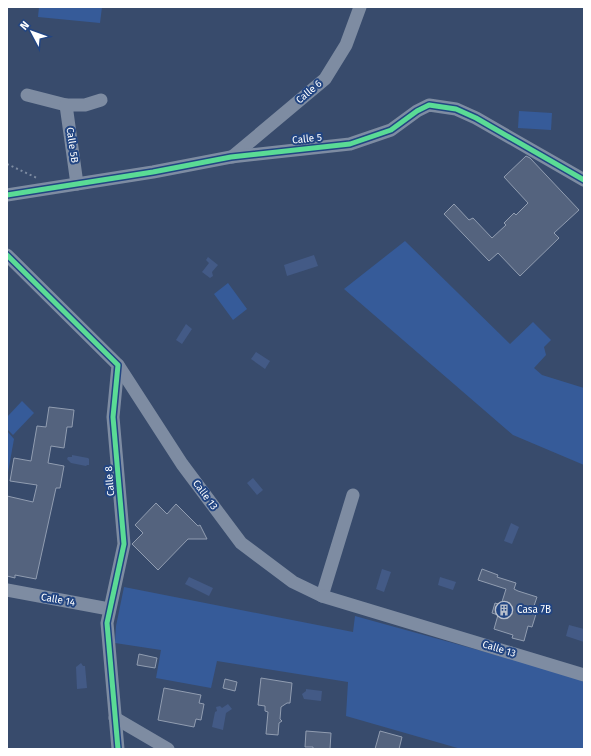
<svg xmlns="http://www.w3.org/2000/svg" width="591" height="756" font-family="'Fira Sans',sans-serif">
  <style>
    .green { fill: #365b99 }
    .water { fill: #435a86 }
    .building { fill: #54637e; stroke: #919db1 }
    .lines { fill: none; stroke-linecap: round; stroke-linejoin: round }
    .path { stroke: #7e8ca2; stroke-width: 2; stroke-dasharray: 2 3; stroke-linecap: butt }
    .street { stroke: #7e8ca2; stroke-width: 13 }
    .cycleway-casing { stroke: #224582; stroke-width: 8 }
    .cycleway { stroke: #5adb95; stroke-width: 5 }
    .labels { text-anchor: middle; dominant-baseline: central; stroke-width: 4; stroke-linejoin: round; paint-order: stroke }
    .street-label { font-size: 10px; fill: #fff; stroke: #224582 }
    .poi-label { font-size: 10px; fill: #fff; stroke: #224582; text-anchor: start }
  </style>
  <rect width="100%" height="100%" fill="#384b6c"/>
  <!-- green -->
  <g class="green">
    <path d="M39 7H102L100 23 38 17Z"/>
    <path d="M519 111 552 113 551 130 518 128Z"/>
    <path d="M405 241 510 344 533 322 551 340 544 347 546 355 534 368 542 375 584 388V465L513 435 344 289Z"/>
    <path d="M228 283 247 309 233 320 214 294Z"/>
    <path d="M22 401 34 413 13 435 7 429V417Z"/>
    <path d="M7 431 14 439 7 478Z"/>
    <path d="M124 587 353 632 355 616 573 676 584 682V749H461L346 716 348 682 217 661 211 688 156 678 161 650 115 643 116 626Z"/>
  </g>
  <!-- water -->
  <g class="water">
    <path d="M314 255 318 266 287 276 284 265Z"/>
    <path d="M208 257 218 265 212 272 213 276 210 278 202 272 209 263 206 260Z"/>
    <path d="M186 324 192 329 182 344 176 340Z"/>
    <path d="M256 352 270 361 265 369 251 359Z"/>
    <path d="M72 455 88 458 89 459V465H87L86 466 71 463 67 459 68 457H72Z"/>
    <path d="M253 478 263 490 257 495 247 483Z"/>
    <path d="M511 523 519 527 512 544 504 541Z"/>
    <path d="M382 569 391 572 384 592 376 589Z"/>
    <path d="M189 577 213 588 209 596 185 584Z"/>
    <path d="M440 577 456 582 453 590 438 585Z"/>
    <path d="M569 625 584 629V642L566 636Z"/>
    <path d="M81 663 83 666H85L87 688 77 689 76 667Z"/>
    <path d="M306 689 322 691 321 701 304 699 302 694 306 691Z"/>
    <path d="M228 704 232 709 226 713 223 730 212 727 215 712 217 711 216 707 220 706 222 708Z"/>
  </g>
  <!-- building -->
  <g class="building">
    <path d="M526 156 530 158 579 210 554 233 559 238 520 276 498 253 489 261 444 214 454 204 469 220 473 218 492 238 506 225 504 223 514 213 516 215 528 203 504 177Z"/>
    <path d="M49 407 74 410 72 427H67L64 448 51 446 48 463 64 466 60 488H56L36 579 15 575V578L7 576V496L33 502 37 485 10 481 14 458 31 461 37 426 46 427Z"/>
    <path d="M156 503 167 514 176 504 198 526 200 525 207 539H188L158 570 132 544 143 533 135 525Z"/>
    <path d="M482 569 498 575 497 577 516 583 514 589 518 591 537 597 532 612 536 614 532 627 528 626 524 641 512 638 513 635 494 629 498 615 492 613 495 603 501 605 506 589 478 580Z"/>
    <path d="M139 654 157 658 155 668 137 665Z"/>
    <path d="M261 678 292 683 290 703H287L281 707 280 719 282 721 279 723 278 735 266 734 268 712 265 711V706L258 705Z"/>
    <path d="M225 679 237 682 235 691 223 688Z"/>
    <path d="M164 688 201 695 199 703 204 704 201 720 196 719 194 727 158 720Z"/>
    <path d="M306 731 331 733 330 749H313V747H305Z"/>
    <path d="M380 731 402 737 399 749H375Z"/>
  </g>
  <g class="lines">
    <!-- path -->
    <path class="path" d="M7 164 37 178"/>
    <!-- street -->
    <g class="street">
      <path d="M27 95 66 105"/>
      <path d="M232 157 325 79 346 45 360 7"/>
      <path d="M77 184 66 105H85L101 100"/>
      <path d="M7 195 153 172 231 157 350 144 391 130 417 111 429 105 456 109 476 118 584 180"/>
      <path d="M7 255 118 365 113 417 124 544 107 623 118 749"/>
      <path d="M118 365 182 464 241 543 293 582 322 596 353 495"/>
      <path d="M7 590 109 609"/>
      <path d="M322 596 584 675"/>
      <path d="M115 718 168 749"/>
    </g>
    <defs>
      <g id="cycleway">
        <path d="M7 195 153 172 231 157 350 144 391 130 417 111 429 105 456 109 476 118 584 180"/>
        <path d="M7 255 118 365 113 417 124 544 107 623 118 749"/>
      </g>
    </defs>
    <!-- cycleway casing -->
    <use href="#cycleway" class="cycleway-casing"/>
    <!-- cycleway -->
    <use href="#cycleway" class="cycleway"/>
  </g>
  <!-- icons -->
  <defs>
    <symbol id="building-ring" viewBox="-11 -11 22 22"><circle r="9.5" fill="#224582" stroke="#b9c0cc" stroke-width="1.5"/><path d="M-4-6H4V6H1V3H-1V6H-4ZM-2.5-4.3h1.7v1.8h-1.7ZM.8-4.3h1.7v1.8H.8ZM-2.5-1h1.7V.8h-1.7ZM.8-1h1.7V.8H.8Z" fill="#b9c0cc"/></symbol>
  </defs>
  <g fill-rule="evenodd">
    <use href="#building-ring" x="494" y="600" width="20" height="20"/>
  </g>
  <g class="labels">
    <!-- street labels -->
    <g class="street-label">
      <text transform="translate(309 92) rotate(-40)">Calle 6</text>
      <text transform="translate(307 139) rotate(-6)">Calle 5</text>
      <text transform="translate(72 145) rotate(82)">Calle 5B</text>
      <text transform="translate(110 481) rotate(-95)">Calle 8</text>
      <text transform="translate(205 495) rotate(54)">Calle 13</text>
      <text transform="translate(58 600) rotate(10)">Calle 14</text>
      <text transform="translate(499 649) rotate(17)">Calle 13</text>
    </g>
    <!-- poi labels -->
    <g class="poi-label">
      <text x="517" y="610">Casa 7B</text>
    </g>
  </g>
  <!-- border -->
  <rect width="591" height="756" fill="none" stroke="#ffffff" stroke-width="16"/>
  <!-- north arrow -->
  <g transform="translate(32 32) rotate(311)" stroke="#224582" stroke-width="3" paint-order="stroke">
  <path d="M0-3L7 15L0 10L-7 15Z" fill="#ffffff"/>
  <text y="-6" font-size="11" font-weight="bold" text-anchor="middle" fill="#ffffff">N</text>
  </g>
</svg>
